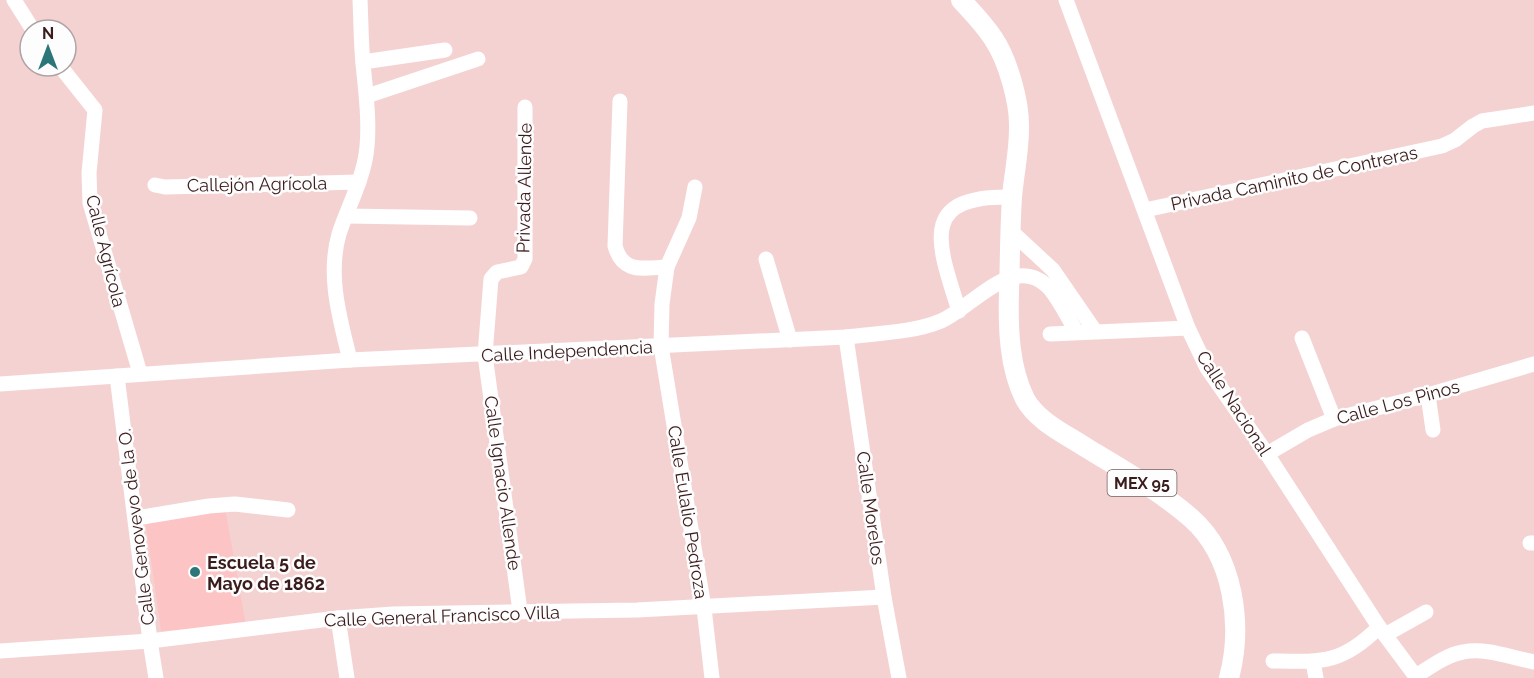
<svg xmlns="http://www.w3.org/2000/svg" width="1534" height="678" font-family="Raleway,sans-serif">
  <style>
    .built { fill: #fcc4c4 }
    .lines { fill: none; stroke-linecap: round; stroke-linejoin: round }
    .minor { stroke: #fff; stroke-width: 15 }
    .major { stroke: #fff; stroke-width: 20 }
    .poi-dot { fill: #2c7679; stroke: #fdfdfd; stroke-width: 2 }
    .labels { text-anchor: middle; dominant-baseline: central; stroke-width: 5; stroke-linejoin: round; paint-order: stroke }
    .shield { fill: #fdfdfd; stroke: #756060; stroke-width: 1.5 }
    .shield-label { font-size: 16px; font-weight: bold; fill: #3b1c1d }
    .street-label { font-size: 18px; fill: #3b1c1d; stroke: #fdfdfd }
    .poi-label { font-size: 18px; font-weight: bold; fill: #3b1c1d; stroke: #fdfdfd; text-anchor: start }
  </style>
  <rect width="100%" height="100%" fill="#f5d2d2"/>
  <!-- built -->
  <path class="built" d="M225 508 246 625 161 631 145 518Z"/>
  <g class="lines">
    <!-- minor -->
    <g class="minor">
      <path d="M14 0 33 30"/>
      <path d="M1066 0 1188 328 1207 368 1267 454 1379 627 1417 678"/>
      <path d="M363 62 445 50"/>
      <path d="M60 66 95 110 89 173 90 203 140 373"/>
      <path d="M367 96 478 59"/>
      <path d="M620 101 615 246C623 274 642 268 667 267"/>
      <path d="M155 185 165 187 359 182"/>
      <path d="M695 187 689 218 667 267 662 304 661 346 704 608 712 678"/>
      <path d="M1145 210 1442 146 1455 140 1473 126 1482 121 1534 113"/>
      <path d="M346 216 470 218"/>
      <path d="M1012 232 1053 270 1095 331"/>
      <path d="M766 259 790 340"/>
      <path d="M959 311C938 244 917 195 1012 197"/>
      <path d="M1050 334 1188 328"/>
      <path d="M846 337 884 597 899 678"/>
      <path d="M1302 338 1334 419"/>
      <path d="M350 360C340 319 327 276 339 234 347 209 360 186 365 160 371 132 366 93 363 64 361 43 361 21 360 0"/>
      <path d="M117 376 150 641 156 678"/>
      <path d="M0 384 350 360 846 337C877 333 912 333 941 321 970 309 1012 254 1046 285 1056 293 1069 320 1076 331"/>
      <path d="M1428 395 1433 430"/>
      <path d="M1267 454 1308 430 1334 419 1428 395 1534 364"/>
      <path d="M136 518 209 506 235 504 288 510"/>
      <path d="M1530 543H1534"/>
      <path d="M520 611 485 355 491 279 497 272 521 267 525 259V107"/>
      <path d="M338 618 347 678"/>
      <path d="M1385 635 1426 612"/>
      <path d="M0 651 150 641 338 618 393 614 637 610 884 597"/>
      <path d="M1273 661C1322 662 1342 664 1379 627"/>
      <path d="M1313 662 1316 678"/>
      <path d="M1416 676C1430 667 1446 655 1463 652 1485 647 1512 658 1534 662"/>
    </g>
    <!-- major -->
    <path class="major" d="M961 0C972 12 984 24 993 38 1008 60 1020 103 1019 129 1019 152 1014 174 1012 197 1010 228 1010 260 1009 292 1008 328 1009 367 1025 399 1037 421 1065 434 1085 447 1120 468 1160 491 1191 518 1234 556 1243 625 1229 678"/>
  </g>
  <!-- markers -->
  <circle class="poi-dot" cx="195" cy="572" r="6"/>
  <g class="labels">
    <!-- shield labels -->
    <rect class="shield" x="1107.5" y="470" width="69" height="26" rx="4.5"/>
    <g class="shield-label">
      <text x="1142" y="483">MEX 95</text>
    </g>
    <!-- street labels -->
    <g class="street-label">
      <text transform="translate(1294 178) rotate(-12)">Privada Caminito de Contreras</text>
      <text transform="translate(257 184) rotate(-1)">Callejón Agrícola</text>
      <text transform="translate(524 188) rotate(-89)">Privada Allende</text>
      <text transform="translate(106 251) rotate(76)">Calle Agrícola</text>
      <text transform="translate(567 351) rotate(-3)">Calle Independencia</text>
      <text transform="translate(1398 402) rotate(-15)">Calle Los Pinos</text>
      <text transform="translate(1234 403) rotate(57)">Calle Nacional</text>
      <text transform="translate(503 483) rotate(82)">Calle Ignacio Allende</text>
      <text transform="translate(871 508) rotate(82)">Calle Morelos</text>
      <text transform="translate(688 512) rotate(81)">Calle Eulalio Pedroza</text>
      <text transform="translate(136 527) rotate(-97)">Calle Genovevo de la O.</text>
      <text transform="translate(442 616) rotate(-2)">Calle General Francisco Villa</text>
    </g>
    <!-- poi labels -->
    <g class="poi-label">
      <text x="207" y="562">Escuela 5 de<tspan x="207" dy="21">Mayo de 1862</tspan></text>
    </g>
  </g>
  <!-- north arrow -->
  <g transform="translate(48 48)"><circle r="28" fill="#fdfdfd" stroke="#afa3a3" stroke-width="1.5"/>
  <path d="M0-4.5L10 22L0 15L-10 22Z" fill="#2c7679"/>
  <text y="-9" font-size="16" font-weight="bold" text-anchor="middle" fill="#3b1c1d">N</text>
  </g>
</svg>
